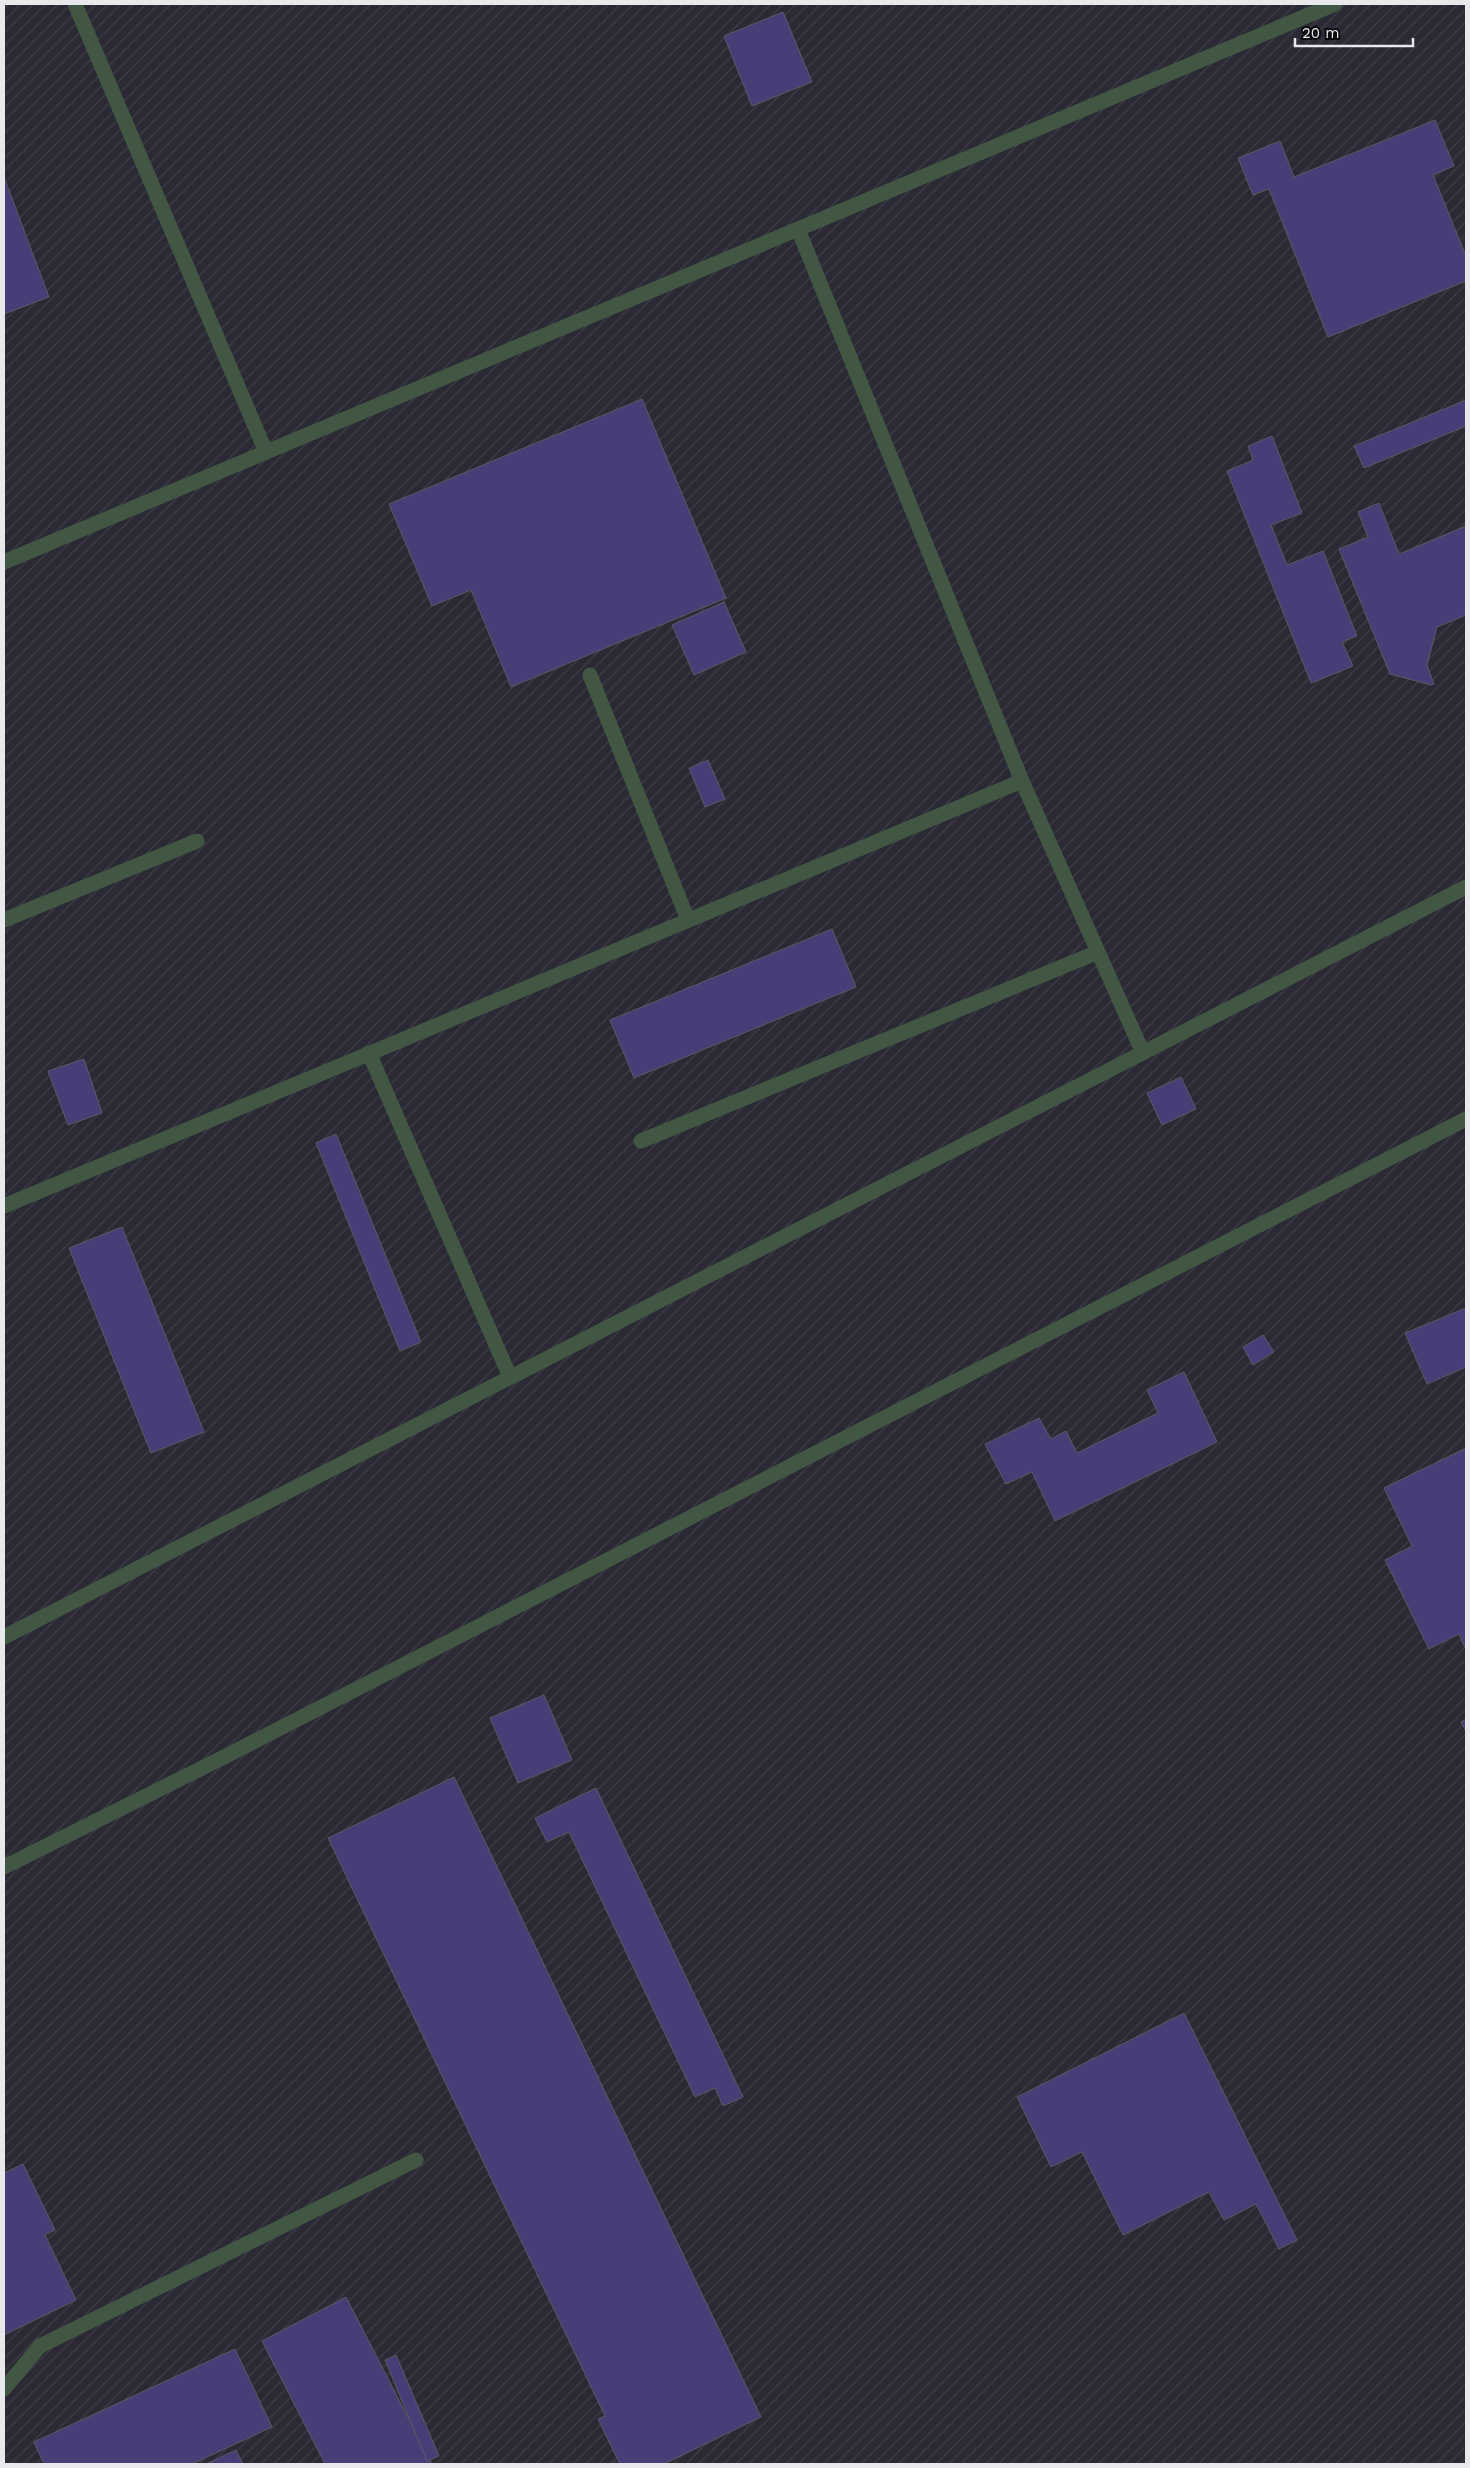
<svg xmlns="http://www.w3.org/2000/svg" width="1470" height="2468" font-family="'Work Sans',sans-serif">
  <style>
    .industrial { fill: url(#industrial-furrows) }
    .building { fill: #483e77; stroke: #5b5b61 }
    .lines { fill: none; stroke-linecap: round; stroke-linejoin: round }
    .service { stroke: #415743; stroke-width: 15 }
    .minor { stroke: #415743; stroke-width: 15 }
  </style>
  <defs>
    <pattern id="industrial-furrows" width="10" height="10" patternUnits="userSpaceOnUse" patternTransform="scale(1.25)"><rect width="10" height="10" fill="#2a2934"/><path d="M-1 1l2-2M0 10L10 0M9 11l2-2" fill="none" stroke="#3f3e48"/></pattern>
  </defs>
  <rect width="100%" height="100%" fill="#212026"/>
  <!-- industrial -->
  <rect class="industrial" x="4" y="4" width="1462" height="2460"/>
  <!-- building -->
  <g class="building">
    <path d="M783 12 812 82 752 106 724 36Z"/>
    <path d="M1435 120 1454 166 1433 175 1466 256V281L1328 337 1269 189 1253 195 1238 158 1280 141 1294 177Z"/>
    <path d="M4 177 49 297 4 314Z"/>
    <path d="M642 399 726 598 511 687 471 590 432 606 389 504Z"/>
    <path d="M1466 400V426L1364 468 1354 446Z"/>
    <path d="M1272 436 1302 513 1271 525 1287 565 1323 551 1357 636 1342 642 1353 666 1311 683 1227 471 1253 460 1248 446Z"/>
    <path d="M1379 503 1399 554 1466 526V615L1437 627 1427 665 1434 684 1431 685 1390 674 1339 549 1368 537 1358 512Z"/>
    <path d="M724 602 746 652 694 675 672 625Z"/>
    <path d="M708 760 725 799 705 807 689 768Z"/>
    <path d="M832 929 856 987 634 1078 610 1020Z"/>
    <path d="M84 1059 102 1113 68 1125 48 1071Z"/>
    <path d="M1181 1077 1196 1109 1162 1125 1147 1093Z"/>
    <path d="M336 1134 421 1342 400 1351 316 1143Z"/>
    <path d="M122 1227 204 1432 151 1453 69 1248Z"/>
    <path d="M1466 1308V1367L1427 1384 1405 1333Z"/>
    <path d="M1263 1335 1274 1352 1253 1365 1243 1347Z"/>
    <path d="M1184 1372 1217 1442 1055 1521 1032 1472 1006 1484 985 1444 1039 1418 1051 1439 1066 1431 1077 1453 1158 1413 1147 1390Z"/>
    <path d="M1466 1448V1650L1459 1634 1429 1649 1385 1560 1412 1546 1384 1488Z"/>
    <path d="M544 1695 572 1760 518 1783 490 1718Z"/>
    <path d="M1466 1719V1731L1461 1722Z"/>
    <path d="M454 1777 761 2417 664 2464H620L598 2419 605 2416 328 1838Z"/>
    <path d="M596 1788 743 2097 723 2106 715 2088 695 2097 569 1832 547 1842 535 1818Z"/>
    <path d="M1184 2013 1297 2240 1279 2249 1256 2204 1224 2220 1209 2192 1123 2235 1082 2152 1051 2167 1017 2097Z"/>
    <path d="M23 2164 55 2230 45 2235 76 2300 4 2335V2173Z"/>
    <path d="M346 2297 432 2464H325L262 2341Z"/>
    <path d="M235 2349 272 2427 192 2464H44L34 2442Z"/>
    <path d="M396 2355 439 2456 427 2461 385 2360Z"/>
    <path d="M236 2450 243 2464H206Z"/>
  </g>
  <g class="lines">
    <!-- service -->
    <g class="service">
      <path d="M75 4 266 452"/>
      <path d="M798 229 1022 781 1143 1053"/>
      <path d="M4 562 1335 4"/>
      <path d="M590 675 688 920"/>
      <path d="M4 920 197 841"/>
      <path d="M369 1053 510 1377"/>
      <path d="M641 1141 1098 952"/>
      <path d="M4 1206 1022 781"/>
      <path d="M4 1637 1466 887"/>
      <path d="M4 2389 40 2346 416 2160"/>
    </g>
    <!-- minor -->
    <path class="minor" d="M4 1867 222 1758 1466 1119"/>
  </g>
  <!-- border -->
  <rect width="1470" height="2468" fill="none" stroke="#e9e9ed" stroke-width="10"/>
  <!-- scale -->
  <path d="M1295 38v8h118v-8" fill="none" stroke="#e9e9ed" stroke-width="2.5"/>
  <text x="1302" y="38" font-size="15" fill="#e9e9ed" stroke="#0b0a0d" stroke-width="4" paint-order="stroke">20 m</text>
</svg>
